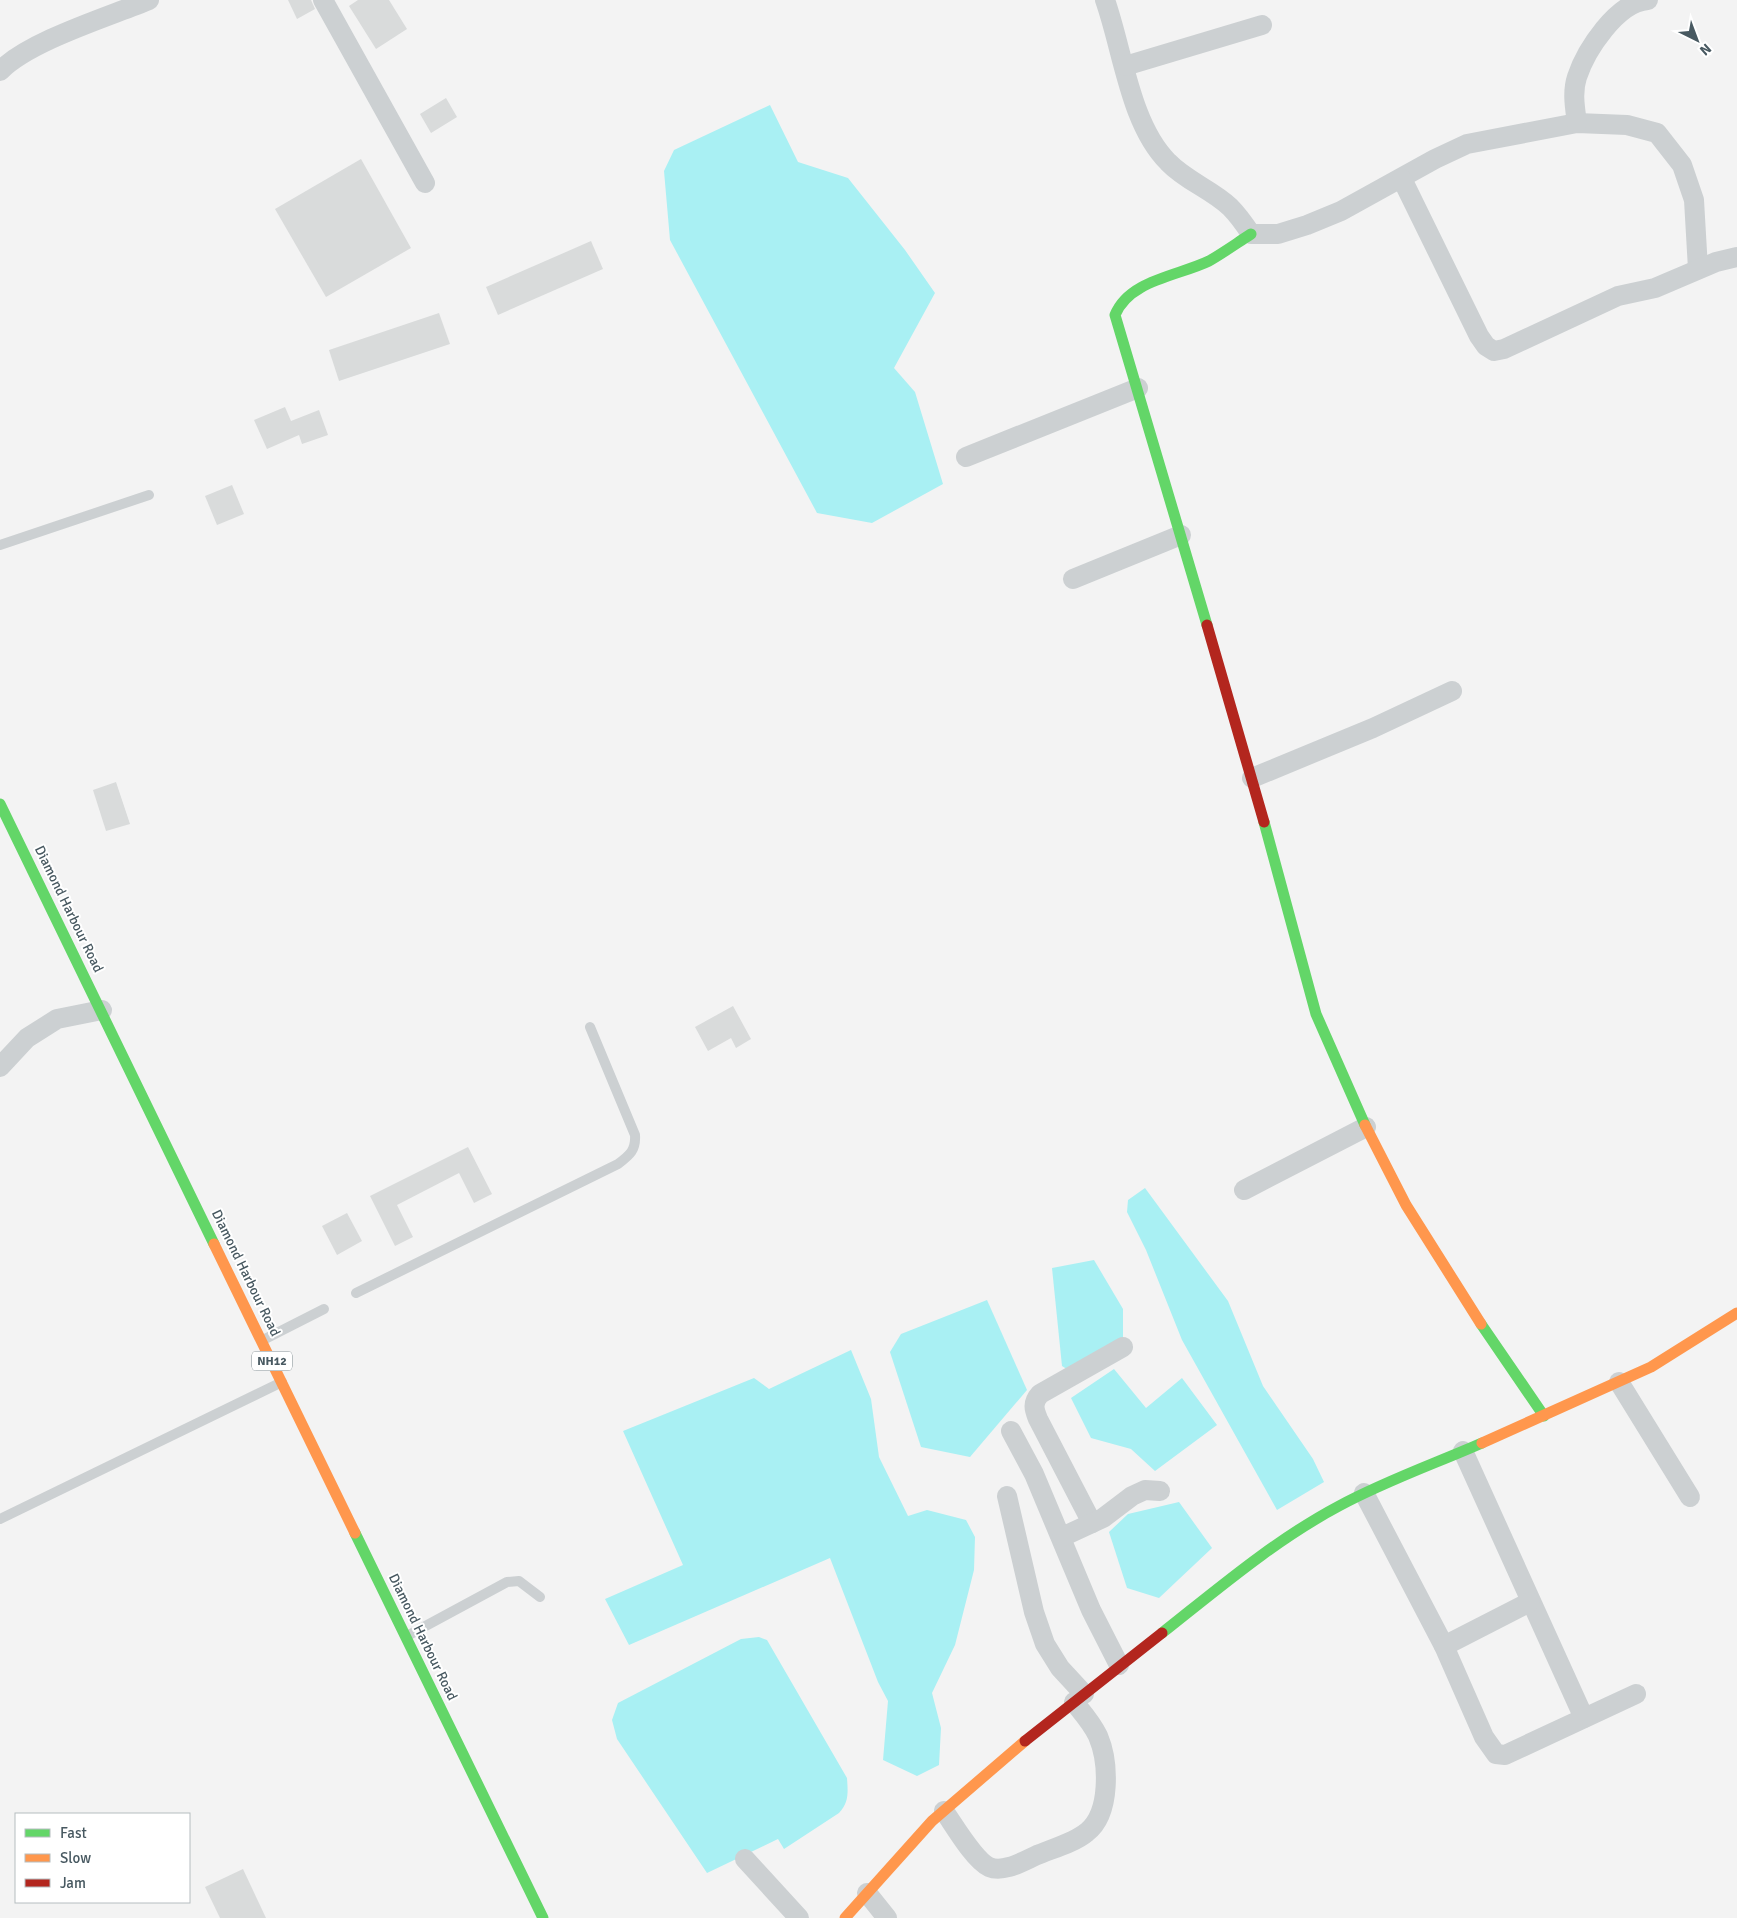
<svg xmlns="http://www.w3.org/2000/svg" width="1737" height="1918" font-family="Signika,sans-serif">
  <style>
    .water { fill: #a9f0f3 }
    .building { fill: #d9dbdb }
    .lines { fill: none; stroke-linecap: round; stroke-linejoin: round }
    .lane { stroke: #ccd0d2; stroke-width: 10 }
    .street { stroke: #ccd0d2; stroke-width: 20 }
    .fast { stroke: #63d668; stroke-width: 11 }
    .slow { stroke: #ff974d; stroke-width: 11 }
    .jam { stroke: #b3261e; stroke-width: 11 }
    .labels { text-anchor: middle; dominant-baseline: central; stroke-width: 4; stroke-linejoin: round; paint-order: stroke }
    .shield { fill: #fff; stroke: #7f8b90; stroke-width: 1 }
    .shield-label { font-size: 12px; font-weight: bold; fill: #485961 }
    .street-label { font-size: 14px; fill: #485961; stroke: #fff }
  </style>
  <rect width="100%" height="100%" fill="#f3f3f3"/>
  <!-- water -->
  <g class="water">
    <path d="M770 105 798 162 848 178 905 250 935 293 894 368 915 392 943 484 872 523 817 513 670 240 664 171 674 150Z"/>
    <path d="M1145 1188 1228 1301 1263 1386 1313 1459 1324 1482 1277 1510 1182 1340 1146 1250 1127 1212 1128 1200Z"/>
    <path d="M1094 1260 1123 1309V1345L1076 1375 1062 1366 1052 1268Z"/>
    <path d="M987 1300 1027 1390 970 1457 921 1447 890 1352 901 1334Z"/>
    <path d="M851 1350 871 1399 879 1457 908 1516 927 1510 966 1520 975 1537 974 1570 955 1645 932 1693 941 1728 939 1765 917 1776 883 1760 888 1701 878 1682 830 1558 629 1645 605 1599 683 1565 623 1431 754 1378 769 1389Z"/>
    <path d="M1114 1369 1146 1408 1182 1378 1217 1425 1155 1471 1131 1449 1091 1438 1071 1398Z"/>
    <path d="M1179 1502 1212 1548 1159 1598 1127 1588 1109 1532 1128 1514Z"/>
    <path d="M759 1637 767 1640 847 1778C848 1793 849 1802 839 1813L784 1849 778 1839 707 1873 617 1739 612 1720 618 1703 741 1639Z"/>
  </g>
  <!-- building -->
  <g class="building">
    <path d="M288 0H311L315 9 297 19Z"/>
    <path d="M358 0H389L407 29 376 49 349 6Z"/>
    <path d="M446 98 457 117 431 133 420 114Z"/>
    <path d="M361 159 411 248 326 297 275 209Z"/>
    <path d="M591 241 603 269 498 315 486 287Z"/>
    <path d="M439 313 450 344 339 381 329 350Z"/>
    <path d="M285 407 291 421 319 410 328 435 302 444 299 435 267 449 254 420Z"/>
    <path d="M232 485 244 514 217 525 205 496Z"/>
    <path d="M116 782 130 824 106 831 93 790Z"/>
    <path d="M733 1006 751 1039 736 1048 731 1038 708 1051 695 1027Z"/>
    <path d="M468 1147 492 1194 474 1203 459 1173 397 1205 413 1237 395 1246 370 1196Z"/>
    <path d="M347 1213 362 1241 337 1255 322 1226Z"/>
    <path d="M243 1869 266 1918H220L205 1887Z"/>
  </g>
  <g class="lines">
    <!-- lane -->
    <g class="lane">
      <path d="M0 545 149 495"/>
      <path d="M356 1293 618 1164C630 1155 636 1150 635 1135L590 1027"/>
      <path d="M263 1340 324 1309"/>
      <path d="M0 1519 282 1382"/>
      <path d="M407 1636 507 1582 519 1581 540 1597"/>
    </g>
    <!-- street -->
    <g class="street">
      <path d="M323 0 425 183"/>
      <path d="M1105 0C1123 51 1130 124 1168 162 1186 181 1211 189 1230 207 1238 215 1245 225 1251 234H1278L1307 225 1341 211 1435 159 1467 144 1577 123 1627 125 1657 133 1682 165 1694 200 1698 269"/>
      <path d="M1125 66 1262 25"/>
      <path d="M0 71C29 41 108 17 149 0"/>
      <path d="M1577 123C1575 108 1572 92 1577 77 1586 50 1617 2 1648 0"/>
      <path d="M1402 179 1479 336 1486 346 1494 351 1504 349 1618 296 1655 288 1716 262 1737 257"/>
      <path d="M966 457 1138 388"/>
      <path d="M1073 579 1181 535"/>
      <path d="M1252 778 1373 728 1452 691"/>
      <path d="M0 1067 27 1038 57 1019 102 1010"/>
      <path d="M1244 1190 1366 1127"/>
      <path d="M1619 1382 1690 1497"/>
      <path d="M1011 1431 1034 1474 1091 1610 1119 1665"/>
      <path d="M1463 1451 1584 1718"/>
      <path d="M1364 1493 1444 1646 1484 1737 1496 1754 1505 1755 1636 1694"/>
      <path d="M1007 1496 1034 1612 1045 1644 1060 1668 1084 1694"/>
      <path d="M1092 1523 1038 1419C1034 1409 1032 1403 1040 1394L1123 1347"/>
      <path d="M1062 1537 1103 1518 1132 1496 1145 1490 1160 1491"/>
      <path d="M1444 1646 1530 1602"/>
      <path d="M944 1811C954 1825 974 1860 989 1867 1003 1873 1022 1862 1035 1856 1051 1849 1074 1843 1087 1832 1111 1813 1109 1762 1098 1736 1092 1723 1082 1712 1074 1702"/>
      <path d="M745 1859 799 1918"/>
      <path d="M867 1893 887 1918"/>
    </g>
    <!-- fast -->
    <g class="fast">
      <path d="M1207 625 1115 315C1129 280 1178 276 1209 261 1223 253 1237 243 1251 234"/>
      <path d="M0 804 214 1244"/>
      <path d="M1264 822 1316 1014 1365 1125"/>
      <path d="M1481 1324 1544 1416"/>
      <path d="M355 1533 543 1918"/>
      <path d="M1162 1633C1219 1588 1275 1540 1339 1506 1385 1481 1434 1464 1482 1443"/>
    </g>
    <!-- slow -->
    <g class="slow">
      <path d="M1365 1125 1406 1205 1481 1324"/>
      <path d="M214 1244 355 1533"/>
      <path d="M1482 1443 1651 1367 1737 1313"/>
      <path d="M845 1918 932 1821 1025 1741"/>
    </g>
    <!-- jam -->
    <g class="jam">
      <path d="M1207 625 1264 822"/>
      <path d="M1025 1741 1162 1633"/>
    </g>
  </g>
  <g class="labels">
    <!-- shield labels -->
    <rect class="shield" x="252" y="1351.5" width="40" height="19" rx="4"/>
    <g class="shield-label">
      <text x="272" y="1361">NH12</text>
    </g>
    <!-- street labels -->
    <g class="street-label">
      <text transform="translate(69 909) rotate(64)">Diamond Harbour Road</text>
      <text transform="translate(246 1273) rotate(64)">Diamond Harbour Road</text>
      <text transform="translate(423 1637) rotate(64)">Diamond Harbour Road</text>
    </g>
  </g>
  <!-- legend -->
  <rect x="15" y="1813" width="175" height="90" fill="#ffffff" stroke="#b6bdc0"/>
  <rect x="25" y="1829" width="25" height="8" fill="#63d668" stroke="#b6bdc0"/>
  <text x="60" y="1838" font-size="15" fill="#485961">Fast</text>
  <rect x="25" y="1854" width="25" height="8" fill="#ff974d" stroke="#b6bdc0"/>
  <text x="60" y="1863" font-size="15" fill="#485961">Slow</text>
  <rect x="25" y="1879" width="25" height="8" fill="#b3261e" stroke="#b6bdc0"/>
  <text x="60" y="1888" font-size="15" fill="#485961">Jam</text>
  <!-- north arrow -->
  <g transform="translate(1697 40) rotate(138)" stroke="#ffffff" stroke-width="4" paint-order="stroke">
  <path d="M0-4L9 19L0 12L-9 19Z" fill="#485961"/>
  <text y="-8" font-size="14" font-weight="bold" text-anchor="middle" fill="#485961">N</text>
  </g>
</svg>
